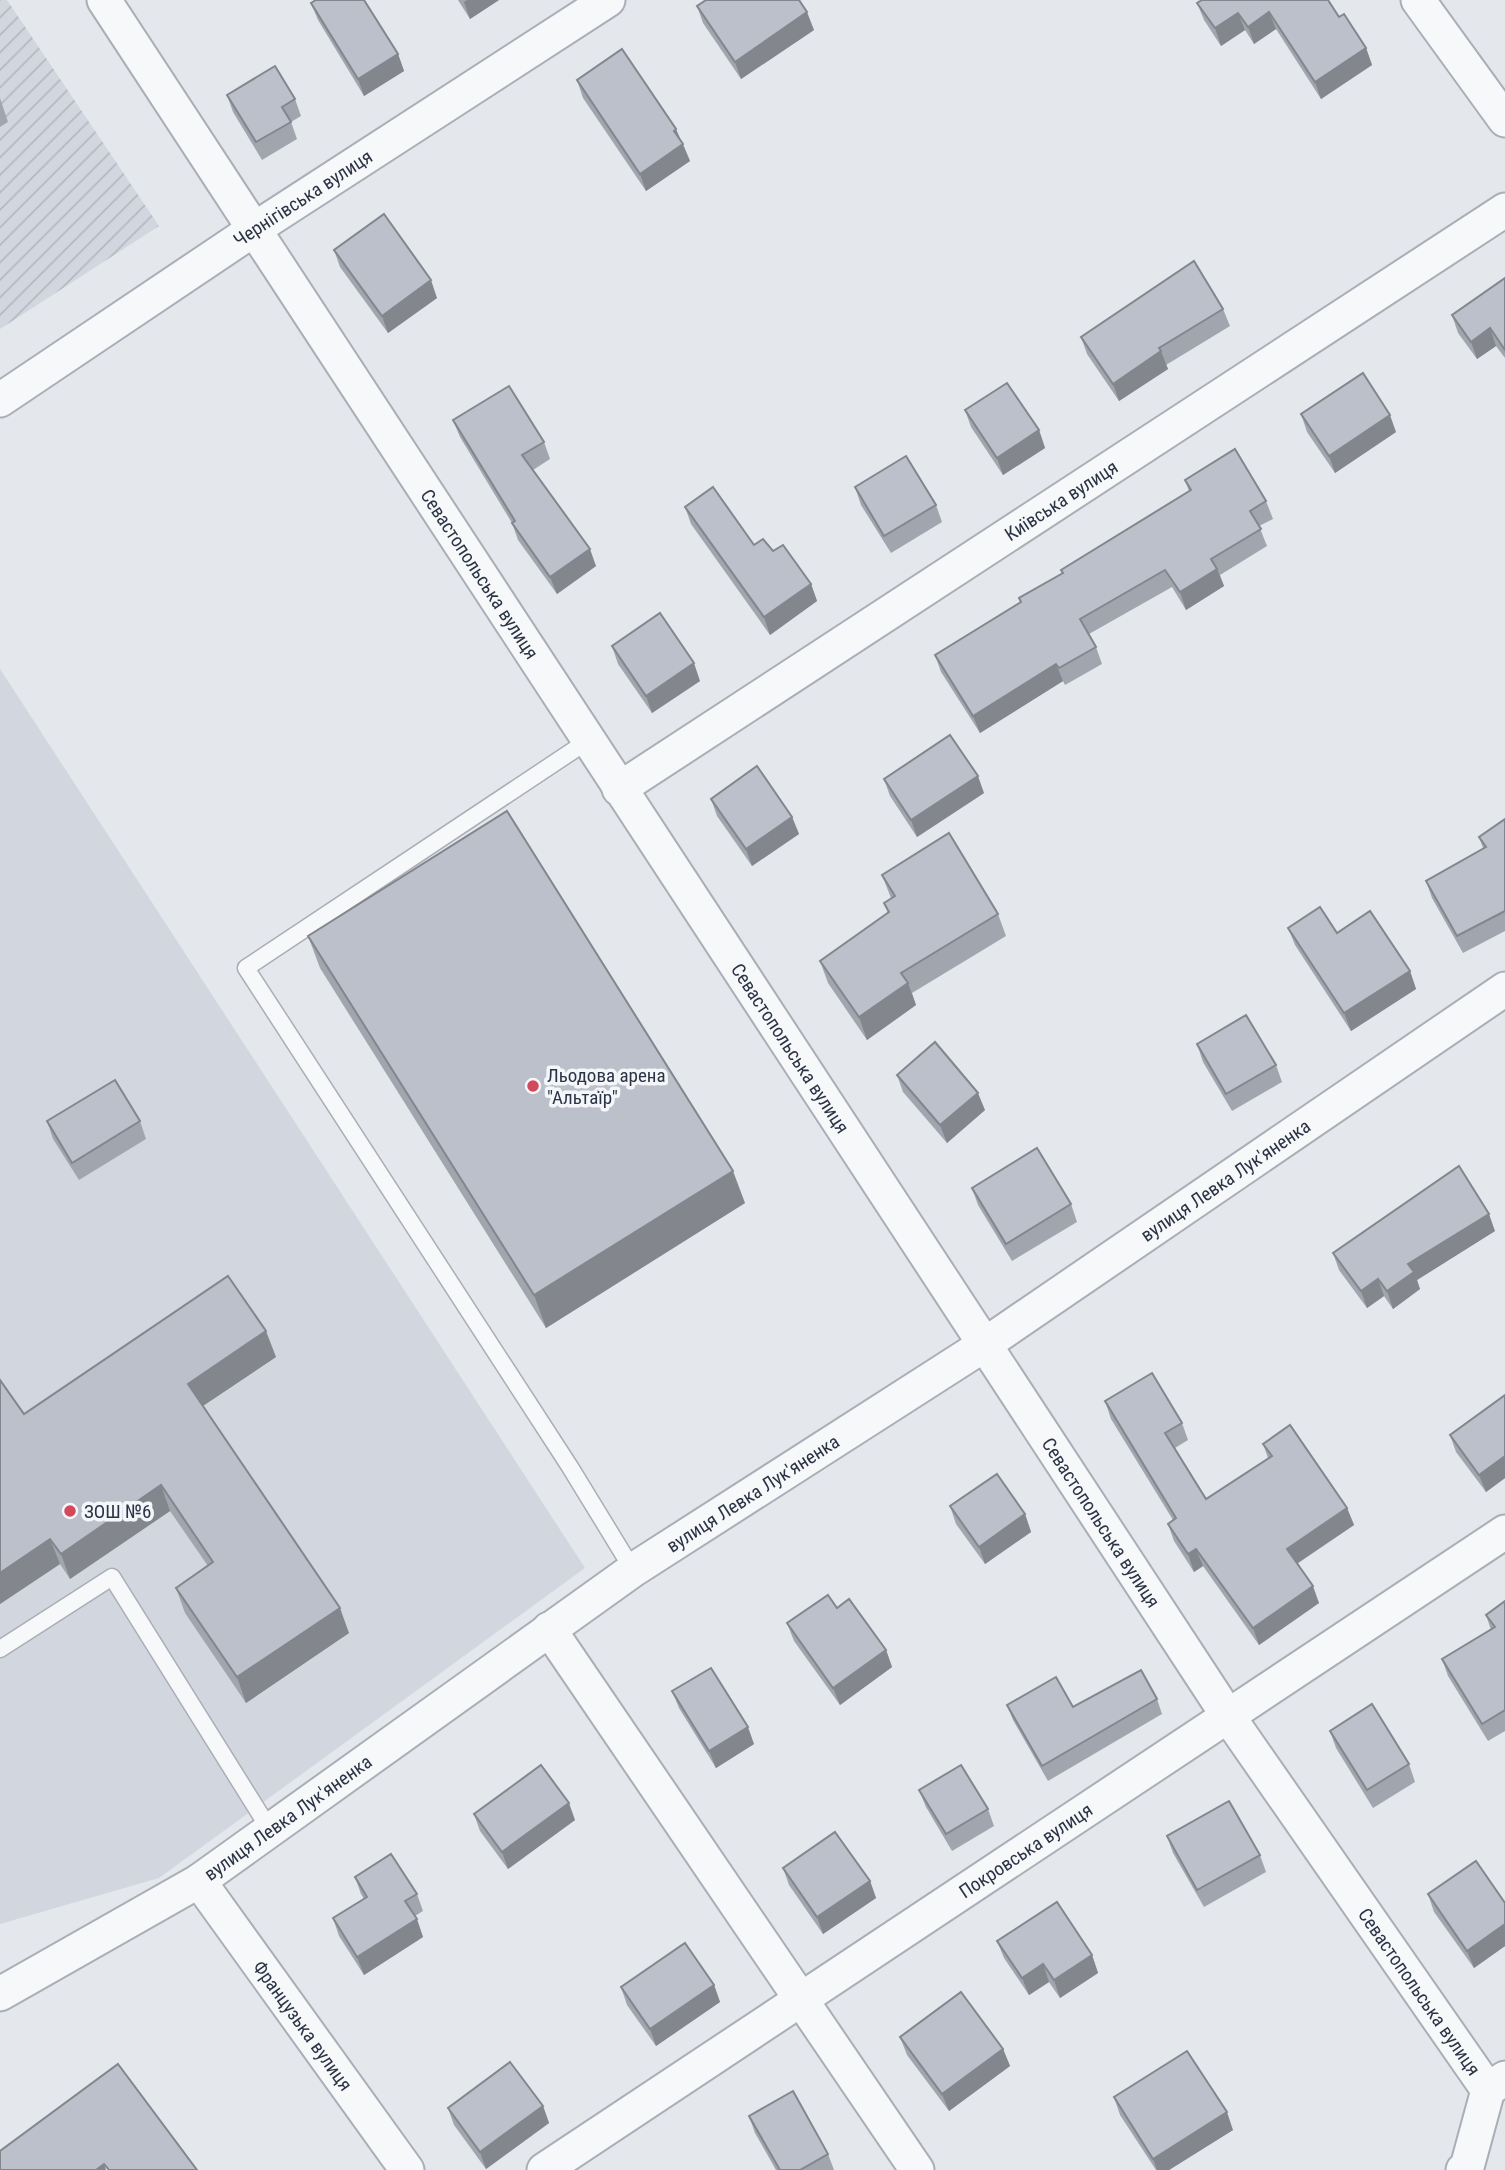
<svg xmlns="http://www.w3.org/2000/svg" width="1505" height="2170" font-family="'Roboto Condensed',sans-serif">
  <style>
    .built { fill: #d2d6de }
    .industrial { fill: url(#industrial-furrows) }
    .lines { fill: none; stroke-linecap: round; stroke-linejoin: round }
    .service-casing { stroke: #a9aeb7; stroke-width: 19 }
    .minor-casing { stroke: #a9aeb7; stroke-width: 37 }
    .service { stroke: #f7f8fa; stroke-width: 16 }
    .minor { stroke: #f7f8fa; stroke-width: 33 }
    .wall { fill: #a1a5ae }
    .shaded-wall { fill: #83868d }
    .building { fill: #bbc0ca; stroke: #83868d; stroke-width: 2 }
    .poi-dot { fill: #d1495b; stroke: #f4f6f9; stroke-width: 2.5 }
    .labels { text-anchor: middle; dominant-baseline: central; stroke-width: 7; stroke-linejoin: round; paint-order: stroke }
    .street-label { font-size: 19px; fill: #2b3445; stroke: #f4f6f9 }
    .poi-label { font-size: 19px; fill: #2b3445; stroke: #f4f6f9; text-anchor: start }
  </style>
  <defs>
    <pattern id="industrial-furrows" width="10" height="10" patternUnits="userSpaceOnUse" patternTransform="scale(1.75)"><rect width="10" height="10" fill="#d2d6de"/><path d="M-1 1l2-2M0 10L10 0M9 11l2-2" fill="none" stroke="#b4b8c0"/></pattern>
  </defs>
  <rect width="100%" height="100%" fill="#e4e7ec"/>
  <!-- built -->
  <path class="built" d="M0 669 585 1568 159 1878 0 1924Z"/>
  <!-- industrial -->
  <path class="industrial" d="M0 0H7L159 226 0 329V127L8 122 0 107Z"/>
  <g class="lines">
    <defs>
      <g id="service">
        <path d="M589 740 246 968 570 1467 633 1570"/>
        <path d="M0 1649 112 1577 270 1830"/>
      </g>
      <g id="minor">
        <path id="s1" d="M104 0 1228 1716 1488 2090"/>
        <path d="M1418 0 1505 120"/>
        <path id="s2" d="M0 400 256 228 608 0"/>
        <path id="s3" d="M619 789 1505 210"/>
        <path d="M549 1629 917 2170"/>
        <path id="s4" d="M199 1881 407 2170"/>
        <path id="s5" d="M0 1994 199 1881 633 1570 984 1345 1505 989"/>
        <path id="s6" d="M544 2170 1505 1532"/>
        <path d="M1463 2170 1467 2167 1488 2090 1505 2078"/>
      </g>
    </defs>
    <!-- service casing -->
    <use href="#service" class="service-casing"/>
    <!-- minor casing -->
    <use href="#minor" class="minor-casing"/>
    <!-- service -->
    <use href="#service" class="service"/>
    <!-- minor -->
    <use href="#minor" class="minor"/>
  </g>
  <!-- wall -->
  <g class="wall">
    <path d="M458 0H499L470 19Z"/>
    <path d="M311 3 398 54 404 71 364 96 318 20Z"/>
    <path d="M1197 3 1339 17 1366 48 1372 65 1321 99 1276 29 1254 44 1245 30 1221 46 1204 20Z"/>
    <path d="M697 6 814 30 741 79 703 23Z"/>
    <path d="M577 80 680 139 683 144 690 161 646 191 583 98Z"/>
    <path d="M227 95 295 99 301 116 291 122 297 139 262 160 233 112Z"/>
    <path d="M0 98 8 122 0 127Z"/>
    <path d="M334 250 437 298 388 333 340 267Z"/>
    <path d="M1505 278V358L1496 346 1477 359 1458 333 1452 315Z"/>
    <path d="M1223 309 1230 326 1166 365 1168 369 1119 401 1087 354 1081 337Z"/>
    <path d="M965 410 1039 430 1045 448 1003 475 971 427Z"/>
    <path d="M1301 414 1396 432 1335 473 1307 432Z"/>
    <path d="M453 420 544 442 550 459 533 470 596 566 557 594 518 540 512 523 460 437Z"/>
    <path d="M1185 480 1266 501 1273 519 1259 526 1267 546 1220 575 1224 586 1186 610 1172 587 1089 634 1096 647 1102 664 1065 685 1063 681 980 733 941 672 935 655 1021 602 1019 598 1062 574 1061 570 1189 491Z"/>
    <path d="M855 487 936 505 942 522 891 553 861 505Z"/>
    <path d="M685 507 754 545 773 551 811 584 817 601 770 635 691 524Z"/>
    <path d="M612 646 700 681 652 713 618 664Z"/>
    <path d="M884 779 984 793 917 837 890 796Z"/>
    <path d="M711 799 792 817 799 834 752 866 717 816Z"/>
    <path d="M1505 819V931L1463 953 1432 898 1426 881 1483 848 1479 837Z"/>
    <path d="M882 875 998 914 1006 936 912 993 916 1005 867 1040 828 983 820 961 888 913 884 903 891 898Z"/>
    <path d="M1288 928 1337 933 1410 971 1416 989 1351 1031 1295 945Z"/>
    <path d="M308 936 745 1203 546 1328 320 968Z"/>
    <path d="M1197 1044 1276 1065 1282 1082 1232 1111 1203 1062Z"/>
    <path d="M897 1075 985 1110 947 1143 903 1092Z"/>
    <path d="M47 1121H140L146 1139 79 1180 53 1139Z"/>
    <path d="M972 1188 1071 1204 1077 1222 1012 1261 978 1205Z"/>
    <path d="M1495 1231 1417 1280 1420 1289 1393 1309 1384 1296 1367 1308 1339 1270 1333 1253Z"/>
    <path d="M276 1357 202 1406 349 1633 246 1703 185 1613 176 1588 208 1566 170 1511 70 1579 60 1564 0 1604V1380L24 1414Z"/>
    <path d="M1505 1395V1478L1486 1492 1456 1452 1450 1435Z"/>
    <path d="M1105 1401 1182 1423 1188 1440 1175 1448 1206 1499 1268 1458 1263 1444 1347 1508 1354 1525 1297 1564 1319 1603 1259 1645 1203 1566 1194 1572 1174 1541 1168 1524 1173 1520 1111 1419Z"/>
    <path d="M950 1506 1025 1514 1031 1532 985 1564 956 1524Z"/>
    <path d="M1505 1601V1731L1488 1741 1448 1676 1442 1659 1491 1630 1486 1615Z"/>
    <path d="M837 1608 886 1650 892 1667 840 1705 794 1641 787 1623Z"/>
    <path d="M672 1691 754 1744 716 1768 679 1708Z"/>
    <path d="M1157 1699 1162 1714 1048 1781 1013 1720 1007 1705 1073 1707Z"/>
    <path d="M1330 1731 1409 1764 1415 1782 1373 1808 1336 1748Z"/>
    <path d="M919 1790 988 1809 994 1826 952 1851 926 1807Z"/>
    <path d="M474 1814 575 1820 508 1869 480 1831Z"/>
    <path d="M1167 1836 1260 1855 1266 1872 1204 1907 1173 1853Z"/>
    <path d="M783 1868 870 1881 876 1898 823 1934 789 1885Z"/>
    <path d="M355 1877 417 1894 423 1911 415 1916 423 1937 364 1975 339 1936 333 1918 364 1899 361 1894Z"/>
    <path d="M1428 1894 1505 1903V1946L1474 1968 1434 1912Z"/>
    <path d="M997 1941 1092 1955 1098 1973 1060 1998 1049 1982 1029 1995 1004 1958Z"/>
    <path d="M714 1985 720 2002 656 2046 627 2005 621 1987Z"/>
    <path d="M900 2037 1003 2049 1010 2066 949 2111 907 2055Z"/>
    <path d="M1114 2097 1233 2130 1169 2170H1156L1120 2115Z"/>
    <path d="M543 2106 549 2123 486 2169 454 2125 448 2108Z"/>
    <path d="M749 2116 828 2154 834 2170H776L755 2133Z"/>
  </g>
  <!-- shaded-wall -->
  <g class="shaded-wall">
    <path d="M467 0H499L470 19 464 2Z"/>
    <path d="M807 12 814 30 741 79 735 62Z"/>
    <path d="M1269 12 1276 29 1254 44 1248 27Z"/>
    <path d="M1238 13 1245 30 1221 46 1215 28Z"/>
    <path d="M1366 48 1372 65 1321 99 1315 82Z"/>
    <path d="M398 54 404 71 364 96 358 79Z"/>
    <path d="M676 129 690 161 646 191 640 174Z"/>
    <path d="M431 280 437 298 388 333 382 316Z"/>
    <path d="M1490 328 1496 346 1477 359 1471 342Z"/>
    <path d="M1161 351 1168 369 1119 401 1113 384Z"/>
    <path d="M1390 415 1396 432 1335 473 1329 456Z"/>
    <path d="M1039 430 1045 448 1003 475 997 458Z"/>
    <path d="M590 549 596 566 557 594 550 577Z"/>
    <path d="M1217 569 1224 586 1186 610 1180 592Z"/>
    <path d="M811 584 817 601 770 635 764 617Z"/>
    <path d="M694 663 700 681 652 713 646 696Z"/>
    <path d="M1056 664 1063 681 980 733 973 716Z"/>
    <path d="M978 776 984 793 917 837 911 820Z"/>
    <path d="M792 817 799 834 752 866 746 849Z"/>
    <path d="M1410 971 1416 989 1351 1031 1344 1013Z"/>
    <path d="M908 983 916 1005 867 1040 859 1017Z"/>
    <path d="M978 1093 985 1110 947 1143 940 1125Z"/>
    <path d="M733 1171 745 1203 546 1328 534 1295Z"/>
    <path d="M1489 1214 1495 1231 1417 1280 1420 1289 1393 1309 1387 1291 1408 1264Z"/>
    <path d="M1378 1279 1384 1296 1367 1308 1361 1291Z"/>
    <path d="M266 1331 276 1357 197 1410 188 1384Z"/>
    <path d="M1505 1456V1478L1486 1492 1479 1475Z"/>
    <path d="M161 1485 170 1511 70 1579 61 1554Z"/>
    <path d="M1347 1508 1354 1525 1293 1566 1287 1549Z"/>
    <path d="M1025 1514 1031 1532 985 1564 979 1547Z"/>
    <path d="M50 1539 60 1564 0 1604V1573Z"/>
    <path d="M1196 1549 1203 1566 1194 1572 1188 1554Z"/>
    <path d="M1313 1586 1319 1603 1259 1645 1253 1628Z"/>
    <path d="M340 1608 349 1633 246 1703 237 1677Z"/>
    <path d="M886 1650 892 1667 840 1705 833 1688Z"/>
    <path d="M748 1727 754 1744 716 1768 709 1751Z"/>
    <path d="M569 1803 575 1820 508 1869 502 1852Z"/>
    <path d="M870 1881 876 1898 823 1934 817 1917Z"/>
    <path d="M417 1919 423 1937 364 1975 357 1957Z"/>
    <path d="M1505 1924V1946L1474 1968 1467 1951Z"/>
    <path d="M1092 1955 1098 1973 1060 1998 1054 1980Z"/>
    <path d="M1043 1964 1049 1982 1029 1995 1022 1978Z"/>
    <path d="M714 1985 720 2002 656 2046 650 2029Z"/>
    <path d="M1003 2049 1010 2066 949 2111 942 2094Z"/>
    <path d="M543 2106 549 2123 486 2169 480 2152Z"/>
    <path d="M1227 2112 1233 2130 1169 2170H1157L1153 2159Z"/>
    <path d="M104 2164 106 2170H96Z"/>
  </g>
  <!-- building -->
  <g class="building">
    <path d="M316 0H364L398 54 358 79 311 3Z"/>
    <path d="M706 0H799L807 12 735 62 697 6Z"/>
    <path d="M1202 0H1328L1339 17 1344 14 1366 48 1315 82 1269 12 1248 27 1238 13 1215 28 1197 3Z"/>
    <path d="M622 49 676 129 674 131 683 144 640 174 577 80Z"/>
    <path d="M275 66 295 99 282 107 291 122 256 142 227 95Z"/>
    <path d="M384 214 431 280 382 316 334 250Z"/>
    <path d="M1194 261 1223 309 1159 348 1161 351 1113 384 1081 337Z"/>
    <path d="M1505 278V350L1490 328 1471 342 1452 315Z"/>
    <path d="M1363 373 1390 415 1329 456 1301 414Z"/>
    <path d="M1007 383 1039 430 997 458 965 410Z"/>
    <path d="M509 386 544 442 522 455 590 549 550 577 512 523 515 521 453 420Z"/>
    <path d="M1235 449 1266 501 1250 511 1261 529 1211 559 1217 569 1180 592 1165 570 1080 619 1096 647 1059 668 1056 664 973 716 935 655 1021 602 1019 598 1063 573 1061 570 1191 490 1185 480Z"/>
    <path d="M906 456 936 505 884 536 855 487Z"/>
    <path d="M713 487 754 545 763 539 773 551 783 545 811 584 764 617 685 507Z"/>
    <path d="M660 613 694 663 646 696 612 646Z"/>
    <path d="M950 735 978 776 911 820 884 779Z"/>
    <path d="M757 766 792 817 746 849 711 799Z"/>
    <path d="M507 811 733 1171 534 1295 308 936Z"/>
    <path d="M1505 819V911L1457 936 1426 881 1486 847 1479 837Z"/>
    <path d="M949 833 998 914 901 973 908 983 859 1017 820 961 889 912 884 903 895 896 882 875Z"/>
    <path d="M1320 907 1337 933 1370 911 1410 971 1344 1013 1288 928Z"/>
    <path d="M1246 1015 1276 1065 1226 1094 1197 1044Z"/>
    <path d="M935 1042 978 1093 940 1125 897 1075Z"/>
    <path d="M115 1080 140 1121 72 1163 47 1121Z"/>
    <path d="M1037 1148 1071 1204 1006 1244 972 1188Z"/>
    <path d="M1459 1166 1489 1214 1408 1264 1414 1272 1387 1291 1378 1279 1361 1291 1333 1253Z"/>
    <path d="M228 1276 266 1331 188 1384 340 1608 237 1677 176 1588 213 1562 161 1485 61 1554 50 1539 0 1573V1380L24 1414Z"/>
    <path d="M1152 1373 1182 1423 1165 1433 1206 1499 1272 1456 1263 1444 1290 1425 1347 1508 1287 1549 1313 1586 1253 1628 1196 1549 1188 1554 1168 1524 1176 1518 1105 1401Z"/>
    <path d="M1505 1395V1456L1479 1475 1450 1435Z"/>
    <path d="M997 1474 1025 1514 979 1547 950 1506Z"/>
    <path d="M828 1595 837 1608 849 1599 886 1650 833 1688 787 1623Z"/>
    <path d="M1505 1601V1710L1482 1724 1442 1659 1495 1627 1486 1615Z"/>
    <path d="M711 1668 748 1727 709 1751 672 1691Z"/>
    <path d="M1141 1670 1157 1699 1042 1766 1007 1705 1056 1677 1073 1707Z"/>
    <path d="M1372 1704 1409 1764 1367 1790 1330 1731Z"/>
    <path d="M541 1765 569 1803 502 1852 474 1814Z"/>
    <path d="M961 1765 988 1809 946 1834 919 1790Z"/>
    <path d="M1229 1801 1260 1855 1197 1890 1167 1836Z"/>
    <path d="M835 1832 870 1881 817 1917 783 1868Z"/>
    <path d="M391 1854 417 1894 405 1901 417 1919 357 1957 333 1918 367 1897 355 1877Z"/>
    <path d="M1476 1861 1505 1903V1924L1467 1951 1428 1894Z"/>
    <path d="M1057 1902 1092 1955 1054 1980 1043 1964 1022 1978 997 1941Z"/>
    <path d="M685 1943 714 1985 650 2029 621 1987Z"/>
    <path d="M961 1992 1003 2049 942 2094 900 2037Z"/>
    <path d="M1187 2051 1227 2112 1153 2159 1114 2097Z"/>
    <path d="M510 2062 543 2106 480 2152 448 2108Z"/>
    <path d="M118 2064 197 2170H109L104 2164 96 2170H0V2151Z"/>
    <path d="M793 2091 828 2154 800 2170H780L749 2116Z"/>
  </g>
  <!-- markers -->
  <g class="poi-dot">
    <circle cx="533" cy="1086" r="7"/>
    <circle cx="70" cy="1511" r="7"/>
  </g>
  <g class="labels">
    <!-- street labels -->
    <g class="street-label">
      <text stroke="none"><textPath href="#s2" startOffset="364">Чернігівська вулиця</textPath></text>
      <text stroke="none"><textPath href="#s3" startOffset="528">Київська вулиця</textPath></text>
      <text stroke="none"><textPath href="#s1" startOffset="686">Севастопольська вулиця</textPath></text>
      <text stroke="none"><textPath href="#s1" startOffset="1253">Севастопольська вулиця</textPath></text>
      <text stroke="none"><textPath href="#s5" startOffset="1472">вулиця Левка Лук'яненка</textPath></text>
      <text stroke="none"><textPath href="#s5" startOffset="905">вулиця Левка Лук'яненка</textPath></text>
      <text stroke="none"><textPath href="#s1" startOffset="1820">Севастопольська вулиця</textPath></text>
      <text stroke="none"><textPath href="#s5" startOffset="338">вулиця Левка Лук'яненка</textPath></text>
      <text stroke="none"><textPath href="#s6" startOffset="578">Покровська вулиця</textPath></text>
      <text stroke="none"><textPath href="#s1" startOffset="2387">Севастопольська вулиця</textPath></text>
      <text stroke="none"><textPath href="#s4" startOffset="178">Французька вулиця</textPath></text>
    </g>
    <!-- poi labels -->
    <g class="poi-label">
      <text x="547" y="1075">Льодова арена<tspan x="547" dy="22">"Альтаїр"</tspan></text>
      <text x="84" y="1511">ЗОШ №6</text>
    </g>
  </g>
</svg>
